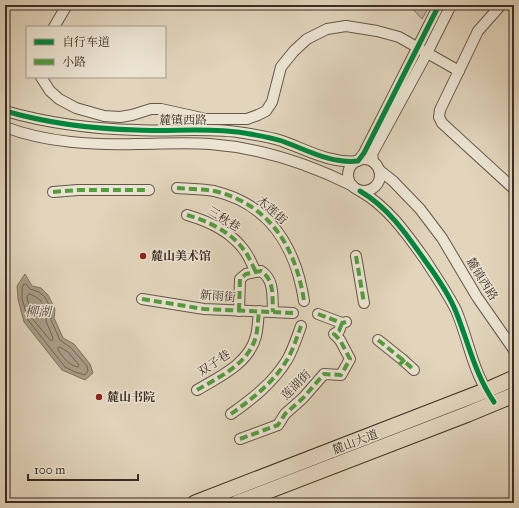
<svg xmlns="http://www.w3.org/2000/svg" width="519" height="508" font-family="'IM FELL Great Primer','Noto Serif SC',serif">
  <style>
    .green { fill: #c6b8a2; stroke: #807263 }
    .water { fill: #a99c88; stroke: #7d7060 }
    .lines { fill: none; stroke-linecap: round; stroke-linejoin: round }
    .shore { stroke: #726456; stroke-width: 1 }
    .minor-casing { stroke: #65574a; stroke-width: 12 }
    .highway-casing { stroke: #3b2d24; stroke-width: 17 }
    .minor { stroke: #ece4d3; stroke-width: 10 }
    .highway { stroke: #e2d5bc; stroke-width: 15 }
    .quiet { stroke: #529d40; stroke-width: 4; stroke-dasharray: 8 4; stroke-linecap: butt }
    .cycleway-casing { stroke: #ece4d3; stroke-width: 8 }
    .cycleway { stroke: #00873e; stroke-width: 5 }
    .poi-dot { fill: #8f2418; stroke: #ece4d3; stroke-width: 1.5 }
    .labels { text-anchor: middle; dominant-baseline: central; stroke-width: 3; stroke-linejoin: round; paint-order: stroke }
    .street-label { font-size: 12px; fill: #3b2d24; stroke: #ece4d3 }
    .poi-label { font-size: 12px; font-weight: bold; fill: #3b2d24; stroke: #ece4d3; text-anchor: start }
    .water-label { font-size: 13px; font-style: italic; fill: #56493d; stroke: #ece4d3 }
  </style>
  <rect width="100%" height="100%" fill="#e2d5bc"/>
  <filter id="stains"><feTurbulence type="fractalNoise" baseFrequency=".005" numOctaves="4"/><feColorMatrix values="0 0 0 0 .2 0 0 0 0 .09 0 0 0 0 .02 0 0 0 .5 -.17"/></filter>
  <radialGradient id="worn" r=".72"><stop offset=".6" stop-color="#630" stop-opacity="0"/><stop offset="1" stop-color="#630" stop-opacity=".3"/></radialGradient>
  <!-- green -->
  <path class="green" d="M409 5H430L422 19Z"/>
  <!-- water -->
  <path class="water" d="M25 274 32 286 41 288 48 295 55 309 54 318 63 338 74 344 90 364 93 373 85 380 62 370 24 322 18 299 17 286Z"/>
  <g class="lines">
    <!-- shore -->
    <g class="shore">
      <path d="M24 284H26L30 289 39 292 45 297 51 309V320L60 340 71 348 87 366 88 371 85 375 75 372 65 367 28 320 22 298V288Z"/>
      <path d="M30 294 36 297 41 301 46 311V321L53 338 52 341 50 340 32 318 27 297 28 295Z"/>
      <path d="M60 347 68 352 79 365 78 367C69 366 63 357 58 350V348Z"/>
    </g>
    <defs>
      <g id="minor">
        <path d="M501 5 478 31 440 110 439 117 442 123 514 189"/>
        <path d="M54 27 67 5"/>
        <path d="M41 77 50 91 59 99 76 108 104 116 120 117 132 115 151 109H161L206 119H247L258 115 266 111 272 102 281 67 294 51 307 39 327 29 346 26 377 31 399 37 459 71"/>
        <path d="M5 111C47 123 93 129 137 130 172 132 209 127 244 133 256 135 270 137 282 141 307 150 331 164 358 161L364 153 439 5"/>
        <path d="M5 127C47 143 93 145 137 144 162 144 186 142 210 144 262 148 307 163 353 186"/>
        <circle cx="364" cy="175" r="16"/>
        <path d="M377 166 373 161 372 154 427 53 451 5"/>
        <path d="M379 170 393 181 420 209 442 238 477 297 514 350"/>
        <path d="M177 188C189 189 203 189 214 191 270 204 296 248 304 301"/>
        <path d="M360 191C388 207 406 233 424 258 435 275 447 292 456 310 468 338 472 369 489 394"/>
        <path d="M53 192 78 190H149"/>
        <path d="M187 215C208 221 231 232 244 250 249 256 252 265 256 272"/>
        <path d="M356 256 364 303"/>
        <path d="M142 299 204 309 293 313"/>
        <path d="M239 311 240 279 246 274 261 271C275 280 272 297 273 312"/>
        <path d="M318 314 342 323 346 322"/>
        <path d="M378 340 403 360 414 370"/>
        <path d="M197 390C219 377 249 364 256 336 258 328 258 319 259 311"/>
        <path d="M231 414C252 399 273 383 287 360 293 350 297 337 301 326"/>
        <path d="M240 439 278 425 285 414 303 398 324 374 341 375 350 359 340 340 334 334 339 331 342 323"/>
      </g>
      <g id="highway">
        <path d="M195 503 487 390 514 378"/>
        <path d="M237 503 468 414 514 395"/>
      </g>
    </defs>
    <!-- minor casing -->
    <use href="#minor" class="minor-casing"/>
    <!-- highway casing -->
    <use href="#highway" class="highway-casing"/>
    <!-- minor -->
    <use href="#minor" class="minor"/>
    <!-- highway -->
    <use href="#highway" class="highway"/>
    <!-- quiet -->
    <g class="quiet">
      <path d="M177 188C189 189 203 189 214 191 270 204 296 248 304 301"/>
      <path d="M53 192 78 190H149"/>
      <path d="M187 215C208 221 231 232 244 250 249 256 252 265 256 272"/>
      <path d="M356 256 364 303"/>
      <path d="M142 299 204 309 293 313"/>
      <path d="M239 311 240 279 246 274 261 271C275 280 272 297 273 312"/>
      <path d="M318 314 342 323 346 322"/>
      <path d="M378 340 403 360 414 370"/>
      <path d="M399 365 408 356"/>
      <path d="M197 390C219 377 249 364 256 336 258 328 258 319 259 311"/>
      <path d="M231 414C252 399 273 383 287 360 293 350 297 337 301 326"/>
      <path d="M240 439 278 425 285 414 303 398 324 374 341 375 350 359 340 340 334 334 339 331 342 323"/>
    </g>
    <defs>
      <g id="cycleway">
        <path d="M5 111C47 123 93 129 137 130 172 132 209 127 244 133 256 135 270 137 282 141 307 150 331 164 358 161L364 153 439 5"/>
        <path d="M360 191C389 208 407 235 426 262 437 277 449 294 456 312 469 344 474 372 494 402"/>
      </g>
    </defs>
    <!-- cycleway casing -->
    <use href="#cycleway" class="cycleway-casing"/>
    <!-- cycleway -->
    <use href="#cycleway" class="cycleway"/>
  </g>
  <!-- markers -->
  <g class="poi-dot">
    <circle cx="143" cy="256" r="4"/>
    <circle cx="99" cy="397" r="4"/>
  </g>
  <g class="labels">
    <!-- street labels -->
    <g class="street-label">
      <text x="183" y="120">麓镇西路</text>
      <text transform="translate(272 210) rotate(42)">木莲街</text>
      <text transform="translate(224 219) rotate(32)">三秋巷</text>
      <text transform="translate(482 279) rotate(58)">麓镇西路</text>
      <text transform="translate(218 296) rotate(4)">新雨街</text>
      <text transform="translate(214 363) rotate(-34)">双子巷</text>
      <text transform="translate(296 385) rotate(-45)">莲湖街</text>
      <text transform="translate(355 442) rotate(-21)">麓山大道</text>
    </g>
    <!-- poi labels -->
    <g class="poi-label">
      <text x="151" y="256">麓山美术馆</text>
      <text x="107" y="397">麓山书院</text>
    </g>
    <!-- water labels -->
    <g class="water-label">
      <text x="38" y="312">柳湖</text>
    </g>
  </g>
  <!-- margin -->
  <rect width="519" height="508" fill="none" stroke="#e2d5bc" stroke-width="20"/>
  <rect x="6" y="6" width="507" height="496" fill="none" stroke="#3b2d24" stroke-width="2"/>
  <rect x="10" y="10" width="499" height="488" fill="none" stroke="#3b2d24"/>
  <!-- legend -->
  <rect x="26" y="26" width="140" height="52" fill="#ece4d3" stroke="#a59b8d"/>
  <rect x="34" y="39" width="20" height="6" fill="#00873e" stroke="#a59b8d"/>
  <text x="62" y="46" font-size="12" fill="#3b2d24">自行车道</text>
  <rect x="34" y="59" width="20" height="6" fill="#529d40" stroke="#a59b8d"/>
  <text x="62" y="66" font-size="12" fill="#3b2d24">小路</text>
  <!-- scale -->
  <path d="M28 474v6h110v-6" fill="none" stroke="#3b2d24" stroke-width="2"/>
  <text x="34" y="474" font-size="12" fill="#3b2d24" stroke="#ece4d3" stroke-width="3" paint-order="stroke">100 m</text>
  <rect width="100%" height="100%" filter="url(#stains)"/>
  <rect width="100%" height="100%" fill="url(#worn)"/>
</svg>
